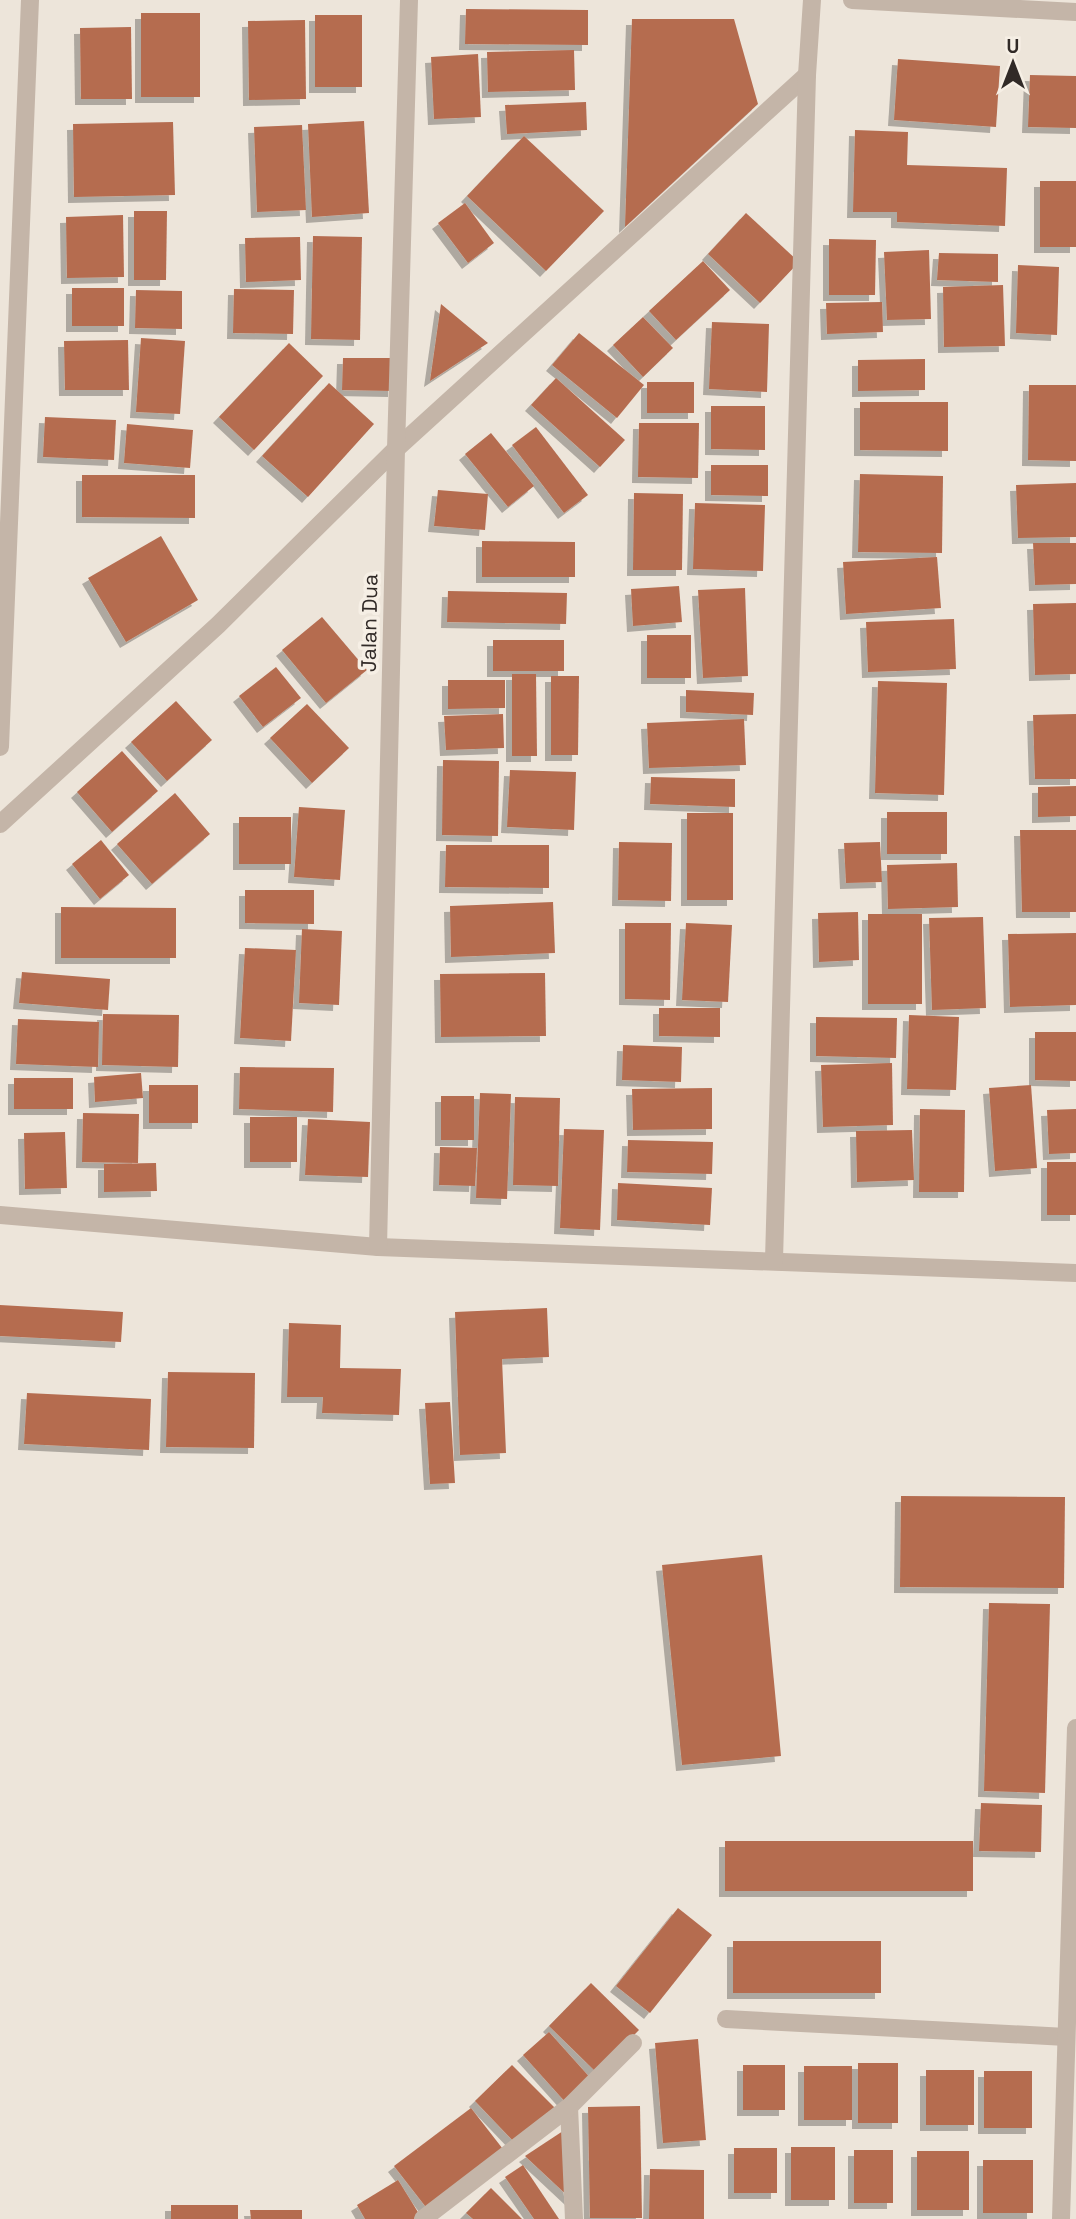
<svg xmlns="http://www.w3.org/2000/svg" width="1076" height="2219" font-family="'Space Grotesk',sans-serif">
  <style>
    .building { fill: #b56c50; filter: url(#shadow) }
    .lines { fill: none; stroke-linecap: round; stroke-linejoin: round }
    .street { stroke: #c4b5a8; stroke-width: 18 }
    .labels { text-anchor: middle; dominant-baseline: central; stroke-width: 7; stroke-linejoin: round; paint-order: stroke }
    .street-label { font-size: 21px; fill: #312a27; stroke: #f6efe5 }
  </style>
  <defs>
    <filter id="shadow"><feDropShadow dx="-6" dy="6" stdDeviation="0" flood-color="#0004"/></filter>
  </defs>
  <rect width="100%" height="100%" fill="#ede5da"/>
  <!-- building -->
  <g class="building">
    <path d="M466 9 588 10V45L465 44Z"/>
    <rect x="141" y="13" width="59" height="84"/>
    <rect x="315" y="15" width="47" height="72"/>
    <path d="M632 19H734L758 104 625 227Z"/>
    <path d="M305 20 306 99 249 100 248 21Z"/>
    <path d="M131 27 132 99H81L80 28Z"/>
    <path d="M574 50 575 90 488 92 487 52Z"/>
    <path d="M478 54 481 117 434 119 431 57Z"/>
    <path d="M898 59 1000 66 996 127 894 120Z"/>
    <path d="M1030 75 1076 76V128L1028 127Z"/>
    <path d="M586 102 587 130 507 134 505 105Z"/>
    <path d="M364 121 369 213 312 217 308 124Z"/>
    <path d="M173 122 175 195 74 197 73 124Z"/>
    <path d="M302 125 306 210 257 212 254 127Z"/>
    <path d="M855 130 908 132 907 165 1007 168 1005 226 897 222V212H853Z"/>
    <path d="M524 136 604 211 546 271 467 196Z"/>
    <rect x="1040" y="181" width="36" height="66"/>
    <path d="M465 203 494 243 468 263 438 223Z"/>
    <path d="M134 211H167L166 280H134Z"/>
    <path d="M746 213 799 262 760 303 708 254Z"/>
    <path d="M123 215 124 277 67 278 66 217Z"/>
    <path d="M313 236 362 237 360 340 311 339Z"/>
    <path d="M300 237 301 280 246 282 245 238Z"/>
    <path d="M829 239 876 240 875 295H829Z"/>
    <path d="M929 250 931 319 887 320 884 252Z"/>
    <path d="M939 253 998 254V282L937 280Z"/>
    <path d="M703 261 730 290 676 340 649 311Z"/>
    <path d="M1018 265 1059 267 1057 335 1016 333Z"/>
    <path d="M1003 285 1005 346 944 347 943 287Z"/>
    <rect x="72" y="288" width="52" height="38"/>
    <path d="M234 289 294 290 293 334 233 333Z"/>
    <path d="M136 290 182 291V329L135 328Z"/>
    <path d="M882 302 883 332 827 334 826 303Z"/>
    <path d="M441 304 488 343 430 381Z"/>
    <path d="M643 317 673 348 643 377 613 345Z"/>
    <path d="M712 322 769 324 767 392 709 389Z"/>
    <path d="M579 333 644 385 617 418 552 365Z"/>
    <path d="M141 338 185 341 180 414 136 412Z"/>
    <path d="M128 340 129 390H65L64 341Z"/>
    <path d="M289 343 323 376 254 450 219 417Z"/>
    <path d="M343 358H394V391L342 390Z"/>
    <path d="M925 359V390L858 391V360Z"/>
    <path d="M556 378 625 440 600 467 531 405Z"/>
    <rect x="647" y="382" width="47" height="31"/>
    <path d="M329 383 374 424 308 497 262 456Z"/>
    <path d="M1029 385H1076V461L1028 460Z"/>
    <path d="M860 402H948V451L860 450Z"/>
    <path d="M711 406H765V450L711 449Z"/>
    <path d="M45 417 116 420 114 460 43 457Z"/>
    <path d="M639 423H699L698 478 638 477Z"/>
    <path d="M127 424 193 430 190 468 124 463Z"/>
    <path d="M536 427 588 495 564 513 512 445Z"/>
    <path d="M491 433 534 486 508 507 465 454Z"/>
    <path d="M711 465H768V496L711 495Z"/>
    <path d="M860 474 943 476 942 553 858 552Z"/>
    <path d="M82 475H195V518L82 517Z"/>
    <path d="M1076 483V537L1018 538 1016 485Z"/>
    <path d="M438 490 488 494 485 530 434 526Z"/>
    <path d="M634 493 683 494 682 570H633Z"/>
    <path d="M695 503 765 505 763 571 693 569Z"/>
    <path d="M161 536 198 600 126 642 88 578Z"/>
    <path d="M482 541 575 542V577H482Z"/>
    <path d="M1033 543H1076V584L1035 585Z"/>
    <path d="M937 557 941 608 846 614 843 562Z"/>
    <path d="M679 586 682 622 633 626 631 589Z"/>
    <path d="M745 588 748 676 703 678 698 590Z"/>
    <path d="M448 591 567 593 566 624 447 622Z"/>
    <path d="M1076 603V674L1035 675 1033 604Z"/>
    <path d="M322 617 367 670 326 703 282 650Z"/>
    <path d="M954 619 956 669 868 672 866 622Z"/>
    <rect x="647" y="635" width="44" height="43"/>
    <rect x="493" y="640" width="71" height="31"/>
    <path d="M276 667 301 698 263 727 239 696Z"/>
    <path d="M512 674H536L537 756H512Z"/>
    <path d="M551 676H579L578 755H551Z"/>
    <path d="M448 680H505V708L448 709Z"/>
    <path d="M878 681 947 683 944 795 875 793Z"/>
    <path d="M686 690 754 693 753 715 686 712Z"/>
    <path d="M176 701 212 740 167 781 131 742Z"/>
    <path d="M307 704 349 748 312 783 270 738Z"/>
    <path d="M503 714 504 748 446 750 444 716Z"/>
    <path d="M1076 714V779H1035L1033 715Z"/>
    <path d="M744 719 746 765 649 768 647 723Z"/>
    <path d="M122 751 158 791 112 832 77 792Z"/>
    <path d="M443 760 499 761 498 836 442 835Z"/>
    <path d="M510 770 576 772 574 830 507 827Z"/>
    <path d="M651 777 735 779V807L650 804Z"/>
    <path d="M1076 786V816L1038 817V787Z"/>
    <path d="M175 793 210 834 152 884 117 844Z"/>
    <path d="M299 807 345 810 340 880 294 877Z"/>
    <rect x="887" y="812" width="60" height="42"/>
    <rect x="687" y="813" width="46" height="87"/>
    <rect x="239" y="817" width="52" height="47"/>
    <path d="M1020 830H1076V912H1022Z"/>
    <path d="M101 840 129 875 100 899 72 864Z"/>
    <path d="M619 842 672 843 671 901 618 900Z"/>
    <path d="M880 842 882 882 846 883 844 843Z"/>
    <path d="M446 845H549V888L445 887Z"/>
    <path d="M957 863 958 907 888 909 887 865Z"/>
    <path d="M245 890H314V924L245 923Z"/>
    <path d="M553 902 555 953 451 957 450 906Z"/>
    <path d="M61 907 176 908V958H61Z"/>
    <path d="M858 912 859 960 819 962 818 913Z"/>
    <rect x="868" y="914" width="54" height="90"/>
    <path d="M983 917 986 1008 932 1010 929 918Z"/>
    <path d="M625 923H671L670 1000 625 999Z"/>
    <path d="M686 923 732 925 728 1002 682 1000Z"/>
    <path d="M302 929 342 931 339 1005 299 1003Z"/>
    <path d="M1076 933V1005L1010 1007 1008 934Z"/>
    <path d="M245 948 296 950 291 1041 240 1038Z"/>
    <path d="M22 972 110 979 108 1010 19 1003Z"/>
    <path d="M545 973 546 1036 441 1037 440 974Z"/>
    <path d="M659 1008H720V1037L659 1036Z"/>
    <path d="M103 1014 179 1015 178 1067 102 1065Z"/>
    <path d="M909 1015 959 1017 956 1090 907 1089Z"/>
    <path d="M816 1017 897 1018 896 1058 816 1056Z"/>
    <path d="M18 1019 99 1022 98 1067 16 1064Z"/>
    <path d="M1035 1032H1076V1081L1035 1080Z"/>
    <path d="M623 1045 682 1047 681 1082 622 1080Z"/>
    <path d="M892 1063 893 1125 823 1127 821 1065Z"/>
    <path d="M240 1067 334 1068 333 1112 239 1109Z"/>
    <path d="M141 1073 143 1098 95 1102 94 1077Z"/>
    <rect x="14" y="1078" width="59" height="31"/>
    <rect x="149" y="1085" width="49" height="38"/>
    <path d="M1031 1085 1037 1168 995 1171 989 1088Z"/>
    <path d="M712 1088V1129L633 1130 632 1089Z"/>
    <path d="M480 1093 511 1094 507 1199 476 1198Z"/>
    <rect x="441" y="1096" width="33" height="44"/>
    <path d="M515 1097 560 1098 558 1186 513 1185Z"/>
    <path d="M920 1109 965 1110 964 1192H919Z"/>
    <path d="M1076 1109V1153L1049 1154 1047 1110Z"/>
    <path d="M83 1113 139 1114 138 1163 82 1162Z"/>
    <rect x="250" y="1117" width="47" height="45"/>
    <path d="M308 1119 370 1122 368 1177 305 1175Z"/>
    <path d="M564 1129 604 1130 600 1230 560 1228Z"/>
    <path d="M912 1130 914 1180 857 1182 856 1131Z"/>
    <path d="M65 1132 67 1188 25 1189 24 1133Z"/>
    <path d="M628 1140 713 1142 712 1174 627 1172Z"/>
    <path d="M440 1147 477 1148 475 1186 439 1185Z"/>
    <rect x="1047" y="1162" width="29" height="53"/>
    <path d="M156 1163 157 1191 104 1192V1164Z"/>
    <path d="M618 1183 712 1188 710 1225 617 1220Z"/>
    <path d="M0 1305 123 1312 121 1342 0 1336Z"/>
    <path d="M547 1308 549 1357 502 1359 506 1453 460 1455 455 1312Z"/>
    <path d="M289 1323 341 1325 340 1368 401 1369 399 1415 322 1413 323 1397H287Z"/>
    <path d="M168 1372 255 1373 254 1448 166 1447Z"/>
    <path d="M27 1393 151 1399 149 1450 24 1444Z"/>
    <path d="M450 1402 455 1483 430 1484 425 1403Z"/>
    <path d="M901 1496 1065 1497 1064 1588 900 1587Z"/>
    <path d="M762 1555 781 1756 682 1765 662 1565Z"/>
    <path d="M989 1603 1050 1604 1045 1793 984 1791Z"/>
    <path d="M981 1803 1042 1805 1041 1852 979 1851Z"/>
    <rect x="725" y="1841" width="248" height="50"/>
    <path d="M678 1908 712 1935 650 2013 616 1986Z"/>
    <rect x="733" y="1941" width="148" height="52"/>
    <path d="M591 1983 639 2030 597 2073 549 2026Z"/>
    <path d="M549 2032 593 2081 568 2105 523 2055Z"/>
    <path d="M698 2039 706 2140 663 2143 655 2043Z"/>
    <rect x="858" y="2063" width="40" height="60"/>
    <path d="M512 2065 555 2108 517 2145 475 2101Z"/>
    <rect x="743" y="2065" width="42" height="45"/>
    <rect x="804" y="2066" width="48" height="54"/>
    <rect x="926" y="2070" width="48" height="55"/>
    <rect x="984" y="2071" width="48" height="57"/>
    <path d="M640 2106 642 2218H590L588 2107Z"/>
    <path d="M471 2108 506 2153 429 2211 394 2166Z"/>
    <path d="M563 2131 571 2199 525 2156Z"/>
    <rect x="791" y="2147" width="44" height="53"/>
    <rect x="734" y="2148" width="43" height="45"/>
    <rect x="854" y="2150" width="39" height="53"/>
    <rect x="917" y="2151" width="52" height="59"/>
    <rect x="983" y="2160" width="50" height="53"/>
    <path d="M523 2165 559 2219H534L505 2177Z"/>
    <path d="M650 2169 704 2170V2219H649Z"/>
    <path d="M398 2180 421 2217 417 2219H365L357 2205Z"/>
    <path d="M491 2188 522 2219H473L466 2213Z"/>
    <rect x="171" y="2205" width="67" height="14"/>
    <path d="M250 2210H302V2219H251Z"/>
  </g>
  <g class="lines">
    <!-- street -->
    <g class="street">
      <path d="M852 0 1076 12"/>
      <path d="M0 747 30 0"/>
      <path d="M0 824 218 625 396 449 807 75"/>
      <path d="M0 1215 378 1247 1076 1273"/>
      <path d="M378 1247 396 449 409 0"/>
      <path d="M774 1260 807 75 812 0"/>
      <path d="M726 2019 1066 2037"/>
      <path d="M569 2107 574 2219"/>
      <path d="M423 2219 569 2107 633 2043"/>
      <path d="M1061 2219 1076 1728"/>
    </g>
  </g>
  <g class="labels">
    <!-- street labels -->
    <g class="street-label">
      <text transform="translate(369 623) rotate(-89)">Jalan Dua</text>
    </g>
  </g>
  <!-- north arrow -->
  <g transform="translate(1013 63)" stroke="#f6efe5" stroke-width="5" paint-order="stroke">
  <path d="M0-5L12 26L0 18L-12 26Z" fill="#312a27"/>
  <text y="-10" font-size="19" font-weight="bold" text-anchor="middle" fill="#312a27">U</text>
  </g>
</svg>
